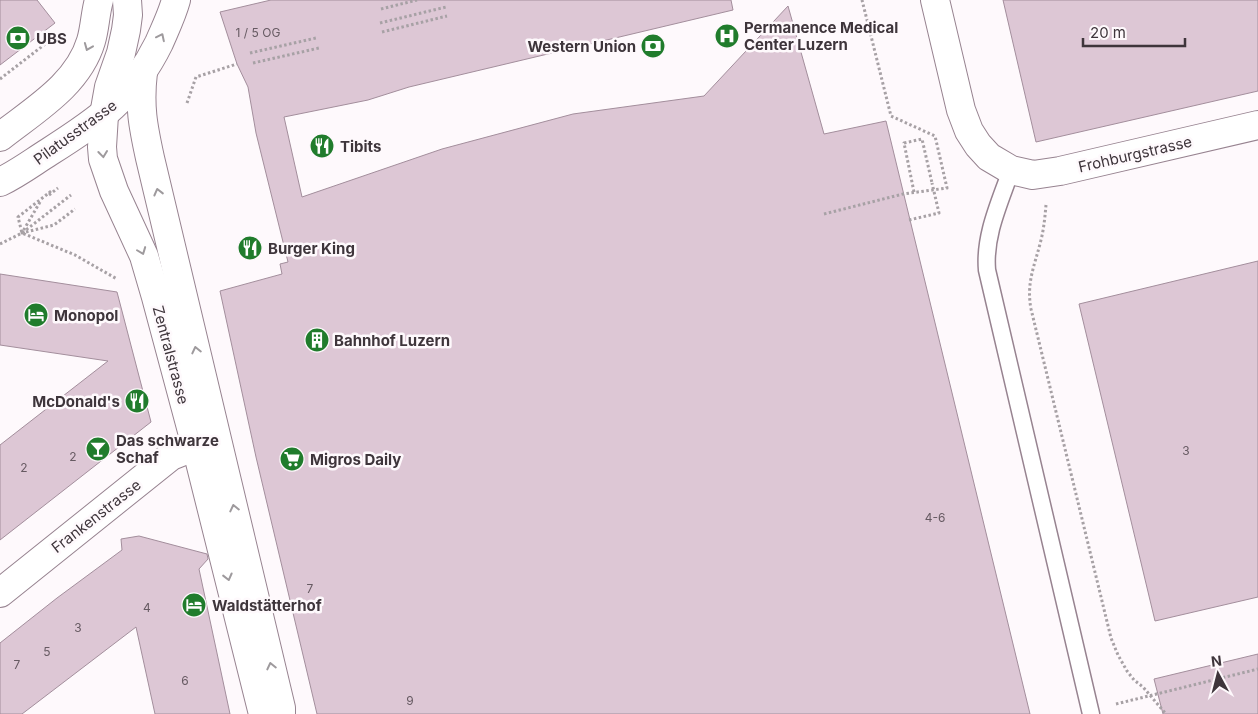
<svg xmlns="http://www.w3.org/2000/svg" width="1258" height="714" font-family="Inter,sans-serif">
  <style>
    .building { fill: #ddc7d5; stroke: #a38e9c }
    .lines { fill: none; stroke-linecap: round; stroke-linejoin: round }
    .lane-casing { stroke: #978390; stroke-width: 19 }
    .street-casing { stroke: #978390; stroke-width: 30 }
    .secondary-casing { stroke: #978390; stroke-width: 30 }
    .primary-casing { stroke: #978390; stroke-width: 30 }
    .path { stroke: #a7a1a5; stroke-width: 3; stroke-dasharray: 2.5 2.5; stroke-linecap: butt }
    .lane { stroke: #fff; stroke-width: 16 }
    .street { stroke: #fff; stroke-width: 28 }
    .secondary { stroke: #fff; stroke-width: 28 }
    .primary { stroke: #fff; stroke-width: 28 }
    .path-bridge { stroke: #a7a1a5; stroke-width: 3; stroke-dasharray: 2.5 2.5; stroke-linecap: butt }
    .oneway { stroke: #9e9a9d }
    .labels { text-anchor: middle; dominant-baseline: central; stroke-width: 5; stroke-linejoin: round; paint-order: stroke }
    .number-label { font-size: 12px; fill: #665a62 }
    .poi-label { font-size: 15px; font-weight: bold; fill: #3e353b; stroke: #fef9fc; text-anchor: start }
    .street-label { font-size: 15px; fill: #3e353b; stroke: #fef9fc }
  </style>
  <rect width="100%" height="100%" fill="#fef9fc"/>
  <!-- building -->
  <g class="building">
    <path d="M0 0H37L55 23 0 65Z"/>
    <path d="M271 0H731L733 10 409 87 368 100 284 117 302 197 442 149 573 114 704 96 788 6 824 134 886 121 1030 714H317L256 457 220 291 282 274 280 264 288 262 256 133 248 87 237 64 220 12Z"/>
    <path d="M1003 0H1258V91L1036 142Z"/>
    <path d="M1258 261V597L1155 621 1079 304Z"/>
    <path d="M0 274 117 292 151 422 0 540V445L108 361 0 345Z"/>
    <path d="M139 536 207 554 208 559 199 569 230 714H155L136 627 22 714H0V643L57 598 122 550 121 539Z"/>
    <path d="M1258 654V714H1163L1154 679Z"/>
  </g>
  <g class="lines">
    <defs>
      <path id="lane" d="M1011 170C1000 202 984 235 987 270L1091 714"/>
      <g id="street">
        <path d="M935 0 961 110 969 131 978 145 989 157 1011 170 1033 175 1060 171 1258 125"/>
        <path d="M0 593 171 456 196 446"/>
      </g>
      <g id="secondary">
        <path d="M127 0 128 15 126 30 121 53 109 87 104 115 102 147 103 159 114 191 144 256 156 297 196 446 263 714"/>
        <path d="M143 72C139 106 143 126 150 158L281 708V714"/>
      </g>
      <g id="primary">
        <path d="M0 137C34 110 78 85 91 41 95 28 95 14 99 0"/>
        <path d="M0 182C17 174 33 162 49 152 99 120 132 98 159 43 165 29 172 15 176 0"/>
      </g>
    </defs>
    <!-- lane casing -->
    <use href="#lane" class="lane-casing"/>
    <!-- street casing -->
    <use href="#street" class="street-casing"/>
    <!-- secondary casing -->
    <use href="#secondary" class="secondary-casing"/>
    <!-- primary casing -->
    <use href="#primary" class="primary-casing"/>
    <!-- path -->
    <g class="path">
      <path d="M381 9 417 0"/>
      <path d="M380 23 446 7"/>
      <path d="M382 32 447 16"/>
      <path d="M250 53 316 38"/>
      <path d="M253 63 319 48"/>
      <path d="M0 79 58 34"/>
      <path d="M187 103 196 77 237 64"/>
      <path d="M49 191 50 192 18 217 22 233 75 255 117 279"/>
      <path d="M914 192 904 143 922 139 932 183"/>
      <path d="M49 195 58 188"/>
      <path d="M40 202 22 233 54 225 75 209"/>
      <path d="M1046 205C1045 216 1044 228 1041 240 1035 265 1026 282 1031 309L1111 638 1118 655 1127 671 1134 680 1143 687 1166 714"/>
      <path d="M824 214 903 194 947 188 935 136 891 116 862 0"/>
      <path d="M0 244 22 233 71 195"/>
      <path d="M1116 704 1258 669"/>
    </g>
    <!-- lane -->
    <use href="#lane" class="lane"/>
    <!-- street -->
    <use href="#street" class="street"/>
    <!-- secondary -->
    <use href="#secondary" class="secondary"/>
    <!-- primary -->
    <use href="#primary" class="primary"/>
    <!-- path-bridge -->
    <path class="path-bridge" d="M909 220 939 213 932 183"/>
  </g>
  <!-- one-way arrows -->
  <defs><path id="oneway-chevron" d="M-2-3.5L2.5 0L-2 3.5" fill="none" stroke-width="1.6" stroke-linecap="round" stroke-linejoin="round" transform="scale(1.25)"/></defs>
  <g class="oneway">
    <use href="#oneway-chevron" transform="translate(161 37) rotate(-64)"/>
    <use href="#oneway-chevron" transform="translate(88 47) rotate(112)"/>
    <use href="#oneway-chevron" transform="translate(103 154) rotate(83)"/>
    <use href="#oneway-chevron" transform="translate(158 192) rotate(-104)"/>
    <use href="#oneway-chevron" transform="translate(142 251) rotate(69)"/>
    <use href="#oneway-chevron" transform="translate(196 350) rotate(-103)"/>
    <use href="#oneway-chevron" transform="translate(234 508) rotate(-103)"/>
    <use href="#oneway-chevron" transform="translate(228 577) rotate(76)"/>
    <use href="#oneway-chevron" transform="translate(271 666) rotate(-103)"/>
  </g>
  <!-- icons -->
  <defs>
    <symbol id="hospital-disc" viewBox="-11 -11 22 22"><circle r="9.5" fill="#207c2c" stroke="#fef9fc"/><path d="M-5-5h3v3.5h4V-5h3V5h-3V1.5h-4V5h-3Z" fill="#fff"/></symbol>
    <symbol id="bank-disc" viewBox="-11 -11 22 22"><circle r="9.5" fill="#207c2c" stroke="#fef9fc"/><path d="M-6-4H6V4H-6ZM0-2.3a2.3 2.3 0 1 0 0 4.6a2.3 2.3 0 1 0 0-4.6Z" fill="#fff"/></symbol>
    <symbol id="restaurant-disc" viewBox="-11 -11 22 22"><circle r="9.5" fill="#207c2c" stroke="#fef9fc"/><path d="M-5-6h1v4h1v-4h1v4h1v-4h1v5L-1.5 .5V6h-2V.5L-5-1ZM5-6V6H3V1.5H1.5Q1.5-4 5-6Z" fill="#fff"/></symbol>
    <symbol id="hotel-disc" viewBox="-11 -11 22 22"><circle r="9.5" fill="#207c2c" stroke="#fef9fc"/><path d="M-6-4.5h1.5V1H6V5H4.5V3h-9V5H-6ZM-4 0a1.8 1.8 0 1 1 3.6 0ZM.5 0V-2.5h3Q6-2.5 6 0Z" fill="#fff"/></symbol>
    <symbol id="building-disc" viewBox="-11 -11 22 22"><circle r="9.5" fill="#207c2c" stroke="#fef9fc"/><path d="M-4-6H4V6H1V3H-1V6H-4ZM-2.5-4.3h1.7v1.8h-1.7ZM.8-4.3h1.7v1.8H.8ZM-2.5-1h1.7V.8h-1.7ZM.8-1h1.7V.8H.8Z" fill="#fff"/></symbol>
    <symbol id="bar-disc" viewBox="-11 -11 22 22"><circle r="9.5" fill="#207c2c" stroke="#fef9fc"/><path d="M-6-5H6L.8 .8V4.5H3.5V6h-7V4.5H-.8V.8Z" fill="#fff"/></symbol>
    <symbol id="supermarket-disc" viewBox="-11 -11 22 22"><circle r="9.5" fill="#207c2c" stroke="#fef9fc"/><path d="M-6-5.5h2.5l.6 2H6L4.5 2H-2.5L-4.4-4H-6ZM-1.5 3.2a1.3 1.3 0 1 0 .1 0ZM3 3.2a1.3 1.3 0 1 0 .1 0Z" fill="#fff"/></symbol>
  </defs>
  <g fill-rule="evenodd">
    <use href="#hospital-disc" x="713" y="22" width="28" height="28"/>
    <use href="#bank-disc" x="4" y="24" width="28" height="28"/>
    <use href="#bank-disc" x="639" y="32" width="28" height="28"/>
    <use href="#restaurant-disc" x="308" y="132" width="28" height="28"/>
    <use href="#restaurant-disc" x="236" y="234" width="28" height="28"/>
    <use href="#hotel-disc" x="22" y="301" width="28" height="28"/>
    <use href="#building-disc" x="303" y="326" width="28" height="28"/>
    <use href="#restaurant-disc" x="123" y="387" width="28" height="28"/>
    <use href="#bar-disc" x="84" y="435" width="28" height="28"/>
    <use href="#supermarket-disc" x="278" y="445" width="28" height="28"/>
    <use href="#hotel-disc" x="180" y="591" width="28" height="28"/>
  </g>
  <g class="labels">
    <!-- number labels -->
    <g class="number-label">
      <text x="258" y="32">1 / 5 OG</text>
      <text x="1186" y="450">3</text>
      <text x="73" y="456">2</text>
      <text x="24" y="467">2</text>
      <text x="935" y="517">4-6</text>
      <text x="310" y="588">7</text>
      <text x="147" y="607">4</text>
      <text x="78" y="627">3</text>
      <text x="47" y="651">5</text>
      <text x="17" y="664">7</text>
      <text x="185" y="680">6</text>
      <text x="410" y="700">9</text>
    </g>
    <!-- poi labels -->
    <g class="poi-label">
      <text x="744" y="27">Permanence Medical<tspan x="744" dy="17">Center Luzern</tspan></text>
      <text x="36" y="38">UBS</text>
      <text x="636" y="46" text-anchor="end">Western Union</text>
      <text x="340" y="146">Tibits</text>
      <text x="268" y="248">Burger King</text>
      <text x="54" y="315">Monopol</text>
      <text x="334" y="340">Bahnhof Luzern</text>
      <text x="120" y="401" text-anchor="end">McDonald's</text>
      <text x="116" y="440">Das schwarze<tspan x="116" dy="17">Schaf</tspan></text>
      <text x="310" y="459">Migros Daily</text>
      <text x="212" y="605">Waldstätterhof</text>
    </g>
    <!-- street labels -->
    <g class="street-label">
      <text transform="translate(75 132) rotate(-36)">Pilatusstrasse</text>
      <text transform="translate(1135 154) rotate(-13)">Frohburgstrasse</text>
      <text transform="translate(171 355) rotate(75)">Zentralstrasse</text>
      <text transform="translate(96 516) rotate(-38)">Frankenstrasse</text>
    </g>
  </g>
  <!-- north arrow -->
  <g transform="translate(1218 674) rotate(353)" stroke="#fef9fc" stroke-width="4" paint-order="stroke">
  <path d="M0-4L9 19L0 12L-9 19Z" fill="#3e353b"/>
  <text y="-8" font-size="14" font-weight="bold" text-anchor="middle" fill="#3e353b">N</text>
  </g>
  <!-- scale -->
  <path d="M1083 38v8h102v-8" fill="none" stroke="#3e353b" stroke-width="2.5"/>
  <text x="1090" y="38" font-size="15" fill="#3e353b" stroke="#fef9fc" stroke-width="4" paint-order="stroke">20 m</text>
</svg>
